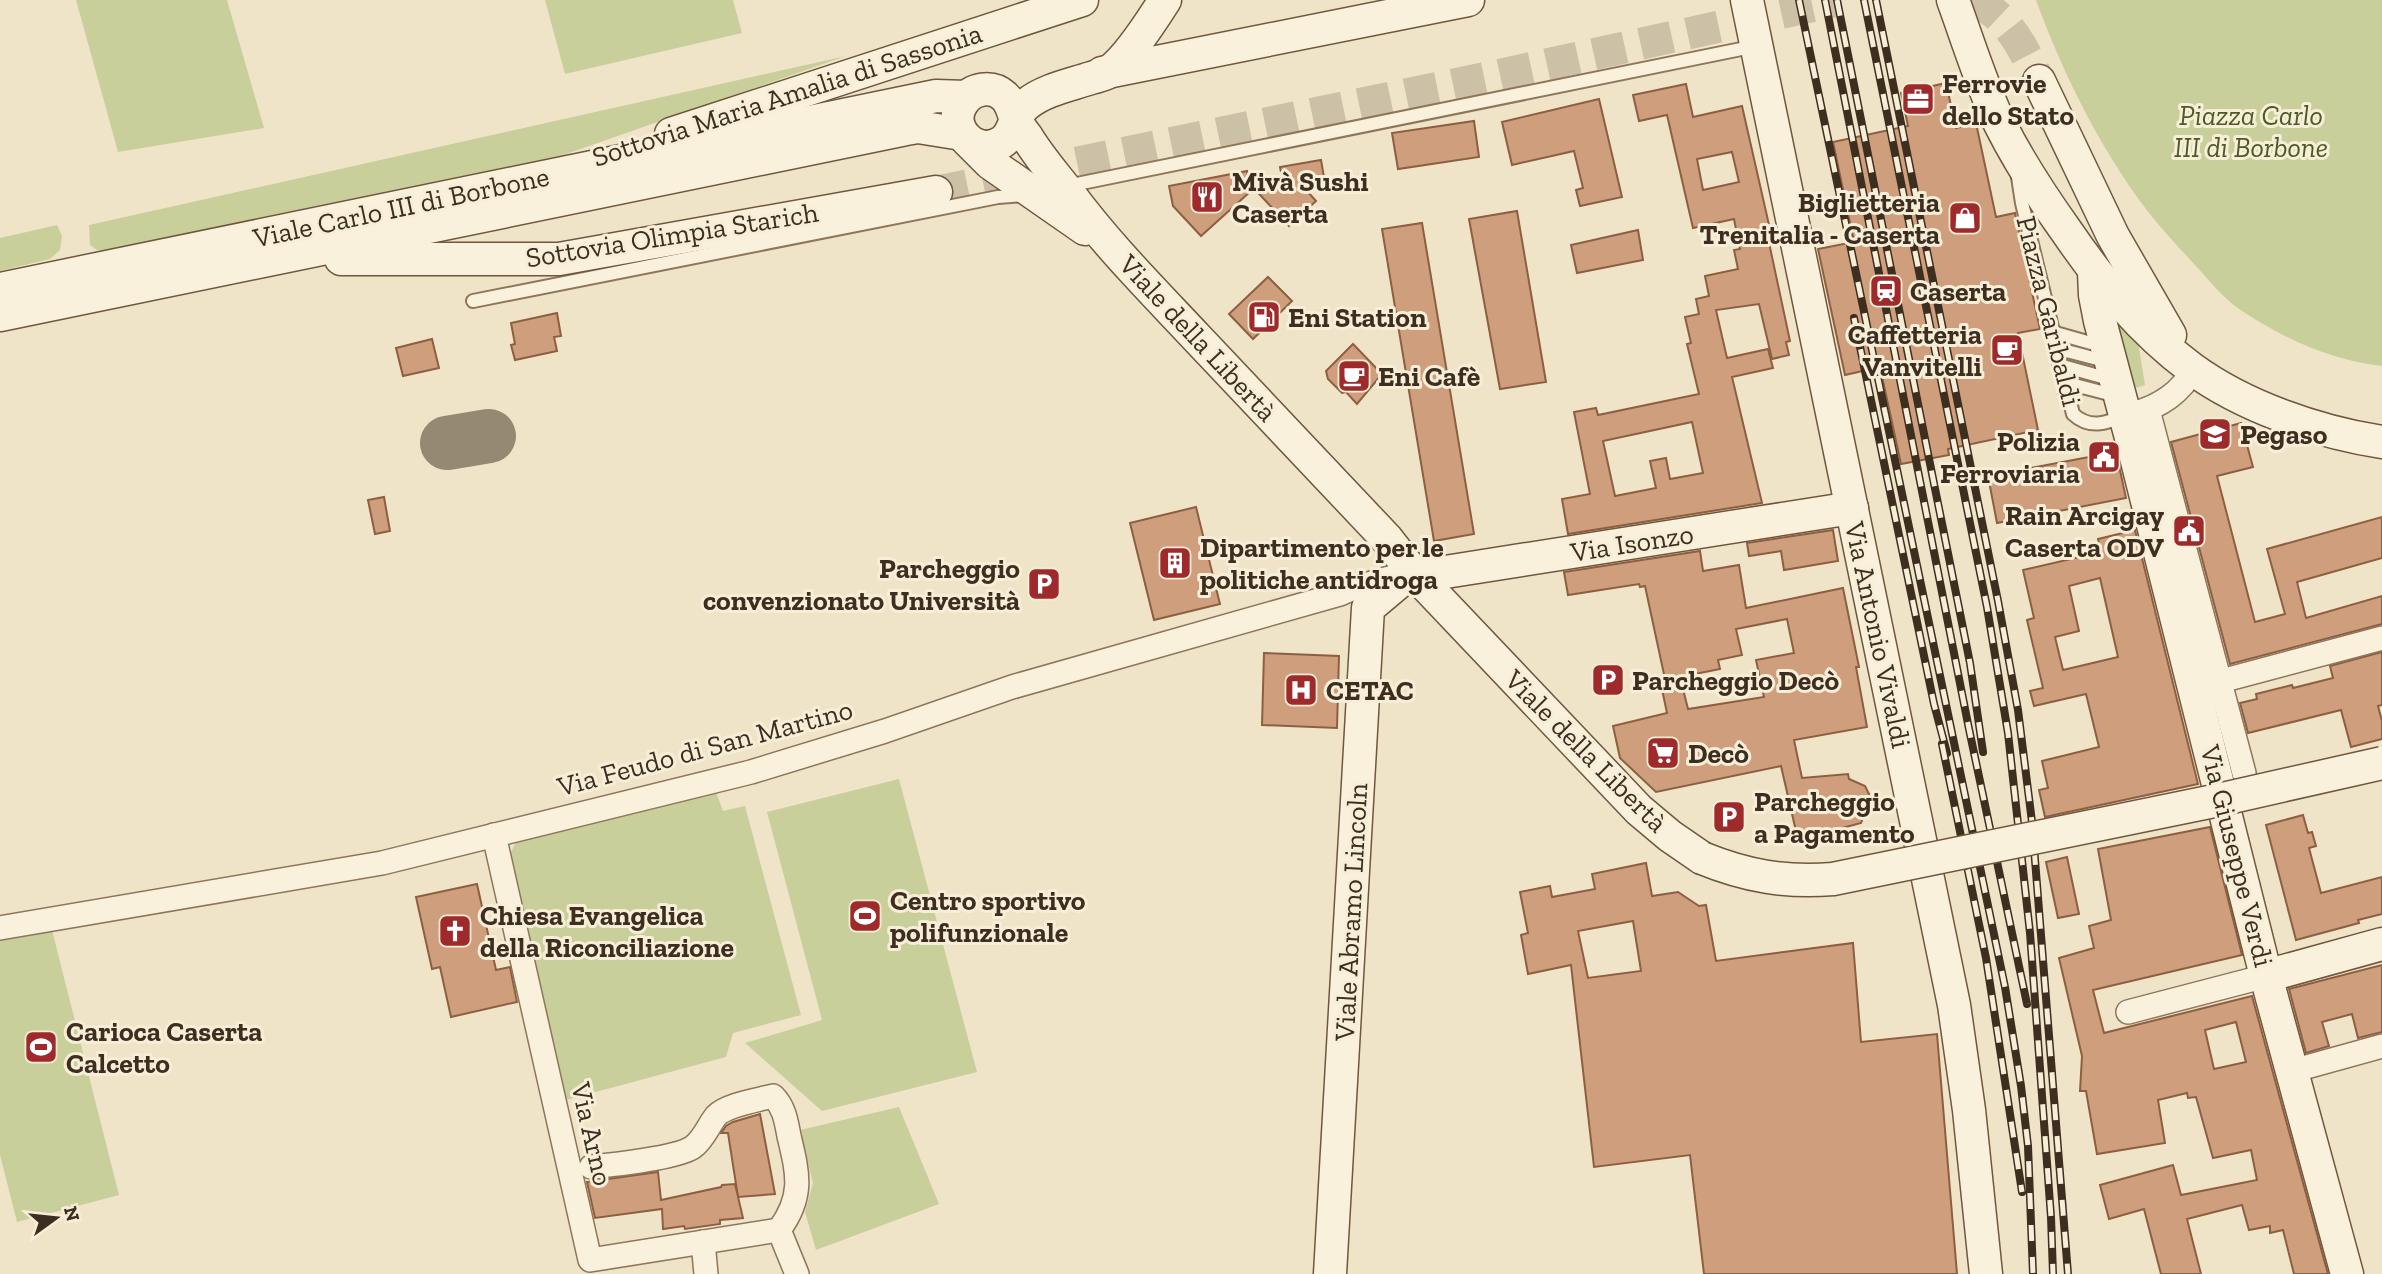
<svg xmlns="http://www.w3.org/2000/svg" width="2382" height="1274" font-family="'Zilla Slab',serif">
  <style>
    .green { fill: #c9cf9b }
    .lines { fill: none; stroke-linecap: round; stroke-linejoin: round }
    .taxiway { stroke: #968974; stroke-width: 54 }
    .building { fill: #cf9f7d; stroke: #8d5f41; stroke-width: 2; fill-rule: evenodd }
    .secondary-tunnel { stroke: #ccc0a6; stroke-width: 32; stroke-dasharray: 32 16; stroke-linecap: butt }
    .lane-casing { stroke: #8d765c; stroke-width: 16 }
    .street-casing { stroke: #8d765c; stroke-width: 26 }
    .secondary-casing { stroke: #6f573f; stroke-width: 35 }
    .lane { stroke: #faf1dc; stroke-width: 12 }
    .street { stroke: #faf1dc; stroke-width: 23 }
    .secondary { stroke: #faf1dc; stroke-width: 32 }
    .rail-casing { stroke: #3d2e20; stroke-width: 8 }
    .rail { stroke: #f7eed8; stroke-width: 5; stroke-dasharray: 16; stroke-linecap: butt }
    .secondary-bridge-casing { stroke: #6f573f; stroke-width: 35; stroke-linecap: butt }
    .secondary-bridge { stroke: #faf1dc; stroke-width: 32 }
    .labels { text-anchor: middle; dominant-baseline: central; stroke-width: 6; stroke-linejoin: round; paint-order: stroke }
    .poi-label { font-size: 28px; font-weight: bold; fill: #3d2e20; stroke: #f7eed8; text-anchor: start }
    .street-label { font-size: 28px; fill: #3d2e20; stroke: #f7eed8 }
    .park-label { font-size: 28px; font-style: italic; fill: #4d5a26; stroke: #f7eed8 }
  </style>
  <rect width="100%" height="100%" fill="#f0e4c8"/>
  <!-- green -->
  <g class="green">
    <path d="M76 0H227L264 128 118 152Z"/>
    <path d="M545 0H733L742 33 565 74Z"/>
    <path d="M2036 0H2382V366C2331 360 2282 338 2239 309 2223 298 2208 279 2194 264 2182 251 2170 238 2158 224 2107 163 2063 75 2036 0Z"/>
    <path d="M846 56 552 159 121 253 97 250 90 245 89 225Z"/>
    <path d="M57 225 62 236 60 250 50 259 0 271V238Z"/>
    <path d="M2114 318 2135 323 2145 385 2126 391Z"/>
    <path d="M899 779 977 1072 822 1111 745 1043 822 1020 767 812Z"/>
    <path d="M716 792 723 811 745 806 801 1015 733 1033 726 1057 566 1100 510 854 516 842Z"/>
    <path d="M52 930 119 1195 17 1222 0 1155V939Z"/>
    <path d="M899 1107 939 1204 816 1250 805 1212 813 1183 800 1130Z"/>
  </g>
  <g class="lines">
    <!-- taxiway -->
    <path class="taxiway" d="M447 443 489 436"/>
  </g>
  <!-- building -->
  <g class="building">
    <path d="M1946 83 1956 128 1976 123 1996 217 2015 213 2040 329 2018 333 2038 430 1948 449 1949 455 1901 464 1880 367 1845 375 1818 249 1854 242 1833 142 1908 126 1901 93Z"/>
    <path d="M1686 84 1693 117 1742 106 1772 238H1768L1790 341 1786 342 1789 355 1772 359 1759 304 1716 310 1727 358 1768 349 1773 368 1732 377 1762 503 1568 534 1562 499 1590 494 1574 412 1596 408 1598 415 1699 394 1687 344 1691 343 1685 317 1699 314 1696 299 1709 296 1705 276 1738 269 1734 250 1740 249 1734 219 1693 228 1667 115 1639 121 1633 95ZM1732 152 1739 182 1703 190 1697 159ZM1692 422 1703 473 1670 479 1666 458 1650 461 1656 488 1615 496 1603 441Z"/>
    <path d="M1599 99 1622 197 1580 206 1576 190 1583 188 1574 151 1512 165 1502 122Z"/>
    <path d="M1474 121 1479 157 1398 169 1392 133Z"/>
    <path d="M1321 160 1324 177 1299 182 1316 201 1289 226 1249 183 1251 191 1201 236 1173 206 1169 186 1247 171 1249 183 1282 177 1280 167Z"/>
    <path d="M1517 211 1546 382 1500 389 1469 219Z"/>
    <path d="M1422 223 1474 534 1434 541 1382 229Z"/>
    <path d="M1638 230 1643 260 1577 273 1571 245Z"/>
    <path d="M1268 277 1292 301 1253 339 1229 314Z"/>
    <path d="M557 313 561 336 554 337 557 351 515 360 511 345 515 344 511 323Z"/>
    <path d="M432 339 439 368 403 376 396 348Z"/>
    <path d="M1353 344 1382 374 1357 404 1346 392 1342 393 1328 379 1326 371Z"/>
    <path d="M2241 423 2253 467 2217 476 2255 622 2285 614 2267 549 2382 517V558L2297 582 2306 618 2382 596V624L2230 664 2171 442Z"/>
    <path d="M2116 452 2126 498 1997 523 1988 476Z"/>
    <path d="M384 497 390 531 375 534 368 500Z"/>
    <path d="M1196 507 1220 604 1154 620 1130 523Z"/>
    <path d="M1833 530 1838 561 1784 570 1781 551 1749 556 1747 543Z"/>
    <path d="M2135 530 2198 784 2045 817 2039 790 2048 788 2042 761 2099 747 2086 694 2034 706 2030 691 2043 688 2027 620 2034 618 2023 570 2101 552 2098 539ZM2100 578 2118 657 2063 670 2055 637 2079 631 2069 586Z"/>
    <path d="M1700 551 1703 571 1739 565 1746 608 1843 588 1859 667H1856L1867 727 1794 740 1802 778 1848 774 1849 779 1865 786 1869 794V803L1861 823 1798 840 1781 766 1656 792 1620 758 1613 726 1667 713 1660 680 1665 679 1645 586 1640 587 1639 584 1568 595 1564 572ZM1787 619 1794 653 1756 660 1764 697 1688 709 1680 677 1720 669 1718 660 1742 655 1736 629Z"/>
    <path d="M2382 652V705L2378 706 2382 721V739L2351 747 2341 710 2248 733 2240 703 2257 699 2256 694 2292 685 2293 688 2333 678 2330 666Z"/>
    <path d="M1264 653 1339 656 1337 728 1262 725Z"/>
    <path d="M2303 815 2308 833 2312 832 2316 846 2309 848 2321 893 2382 877V914L2358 920 2359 923 2296 940 2266 825Z"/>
    <path d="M2210 827 2242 955 2093 990 2104 1033 2252 996 2328 1274H2294L2283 1230 2270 1233V1226L2249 1230 2242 1205 2187 1219 2201 1274H2161L2144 1209 2109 1219 2100 1185 2173 1165 2181 1195 2257 1180 2251 1150 2213 1158 2196 1097 2188 1098 2187 1093 2158 1100 2165 1143 2097 1154 2086 1091H2080L2082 1056 2059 958 2094 948 2089 926 2111 920 2098 849ZM2236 1022 2246 1062 2214 1069 2205 1030Z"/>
    <path d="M2067 857 2079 914 2058 918 2046 862Z"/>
    <path d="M1646 863 1652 896 1678 892 1699 906 1706 905 1716 961 1853 943 1861 1042 1937 1034 1957 1274H1704L1690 1155 1594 1167 1571 965 1528 974 1521 935 1528 933 1520 892 1550 886 1552 897 1595 889 1592 874ZM1633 921 1641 971 1588 978 1578 931Z"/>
    <path d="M477 884 496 970 510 967 517 1002 451 1017 440 967 432 969 416 897Z"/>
    <path d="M2382 965V1032L2358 1038 2352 1014 2322 1022 2329 1046 2306 1053 2289 989Z"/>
    <path d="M760 1114 775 1194 738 1197 728 1133H721L726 1126 733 1122Z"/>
    <path d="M658 1172 661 1200 721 1187 722 1185 735 1184 743 1218 720 1220V1224L685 1229 684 1226 663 1229 662 1209 595 1218 587 1182Z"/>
  </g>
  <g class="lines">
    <!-- secondary-tunnel -->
    <g class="secondary-tunnel">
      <path d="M1972 0C2008 14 2023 48 2039 81"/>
      <path d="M936 192 1499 75 1840 0"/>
    </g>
    <defs>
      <g id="lane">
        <path d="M2018 177 2022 203 2073 414C2089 429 2106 424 2125 415"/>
        <path d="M1067 186 1756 46"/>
        <path d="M473 301 998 197 1025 195"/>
        <path d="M2052 332 2105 347"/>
        <path d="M2055 348 2109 362"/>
        <path d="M2059 365 2113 380"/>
        <path d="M2063 382 2117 396"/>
      </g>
      <g id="street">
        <path d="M2148 410 2244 773"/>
        <path d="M2135 413C2159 407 2182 392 2193 369"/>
        <path d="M2206 685 2382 638"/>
        <path d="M494 835 590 1260 779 1230 797 1274"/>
        <path d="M0 928 382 863 751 772 885 731 1012 687 1340 594 1354 588 1403 574"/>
        <path d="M2128 1012 2266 976"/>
        <path d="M2292 1071 2382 1046"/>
        <path d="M591 1167C611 1165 678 1158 693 1147 704 1139 708 1126 716 1116 726 1105 758 1100 773 1096 784 1107 786 1120 789 1136 798 1174 804 1196 779 1230"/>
        <path d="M703 1242 706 1274"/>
      </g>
      <g id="secondary">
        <path d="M1165 0C1153 19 1128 58 1110 71 1106 75 1097 76 1091 78 1070 85 1044 90 1027 104 1013 114 1016 133 1002 142 976 159 945 127 963 102 972 88 992 85 1004 96 1012 103 1012 111 1016 119 1018 125 1023 132 1027 137 1039 157 1054 174 1068 192 1107 245 1153 291 1198 339 1261 405 1324 472 1387 539L1412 571 1639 810 1670 836 1702 858"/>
        <path d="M1747 0 1954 1005 1969 1110 1986 1274"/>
        <path d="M1953 0C1968 41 1981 84 2000 124 2019 162 2042 197 2067 232 2102 283 2141 331 2191 368 2244 407 2318 432 2382 442"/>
        <path d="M1102 73 1468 0"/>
        <path d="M2039 81 2113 236 2170 335"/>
        <path d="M671 134 1082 0"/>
        <path d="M967 140 990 163 1085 229"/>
        <path d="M341 259H559L936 192"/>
        <path d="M2094 271 2095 295 2100 321 2134 449 2266 976 2347 1274"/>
        <path d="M0 289 936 96 967 97"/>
        <path d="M0 315 906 129 918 127 962 134"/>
        <path d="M1412 571 1439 573 1852 508"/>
        <path d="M2266 976 2382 944"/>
        <path d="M1330 1274 1368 608 1412 571"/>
      </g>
    </defs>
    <!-- lane casing -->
    <use href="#lane" class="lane-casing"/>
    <!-- street casing -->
    <use href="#street" class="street-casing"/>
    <!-- secondary casing -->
    <use href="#secondary" class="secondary-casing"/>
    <!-- lane -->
    <use href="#lane" class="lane"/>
    <!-- street -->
    <use href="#street" class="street"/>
    <!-- secondary -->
    <use href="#secondary" class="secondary"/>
    <defs>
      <g id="rail">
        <path d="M1799 0 2005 987 2021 1086 2028 1146 2033 1274"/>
        <path d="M1825 0 1969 729 2027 1004"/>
        <path d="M1837 0 1970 663 1983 752"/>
        <path d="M1864 0 1987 607 2008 733 2030 933 2051 1217 2053 1274"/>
        <path d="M1876 0 1998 601 2018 710 2032 822 2068 1274"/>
        <path d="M1854 318 1934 704 1947 753"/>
        <path d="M1942 744 1986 958 2022 1192"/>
      </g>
    </defs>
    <!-- rail casing -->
    <use href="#rail" class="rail-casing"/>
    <!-- rail -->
    <use href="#rail" class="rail"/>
    <defs>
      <path id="secondary-bridge" d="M1702 858C1746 876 1786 883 1833 879L2214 801 2382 763"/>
    </defs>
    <!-- secondary-bridge casing -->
    <use href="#secondary-bridge" class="secondary-bridge-casing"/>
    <!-- secondary-bridge -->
    <use href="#secondary-bridge" class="secondary-bridge"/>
  </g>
  <!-- icons -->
  <defs>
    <symbol id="office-square" viewBox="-11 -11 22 22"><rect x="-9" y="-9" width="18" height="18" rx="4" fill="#9e2a2b" stroke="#f7eed8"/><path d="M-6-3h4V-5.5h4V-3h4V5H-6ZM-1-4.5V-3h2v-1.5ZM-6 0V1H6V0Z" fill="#fff"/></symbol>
    <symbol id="restaurant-square" viewBox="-11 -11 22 22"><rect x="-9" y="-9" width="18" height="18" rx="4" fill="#9e2a2b" stroke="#f7eed8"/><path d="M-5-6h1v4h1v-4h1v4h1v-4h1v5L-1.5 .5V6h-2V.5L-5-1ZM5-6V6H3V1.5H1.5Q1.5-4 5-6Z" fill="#fff"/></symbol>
    <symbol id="shop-square" viewBox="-11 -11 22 22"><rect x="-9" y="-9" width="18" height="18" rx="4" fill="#9e2a2b" stroke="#f7eed8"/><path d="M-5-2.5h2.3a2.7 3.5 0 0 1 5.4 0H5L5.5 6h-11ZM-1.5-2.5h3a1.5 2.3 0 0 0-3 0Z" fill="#fff"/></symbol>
    <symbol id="station-square" viewBox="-11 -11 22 22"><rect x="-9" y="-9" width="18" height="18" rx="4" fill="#9e2a2b" stroke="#f7eed8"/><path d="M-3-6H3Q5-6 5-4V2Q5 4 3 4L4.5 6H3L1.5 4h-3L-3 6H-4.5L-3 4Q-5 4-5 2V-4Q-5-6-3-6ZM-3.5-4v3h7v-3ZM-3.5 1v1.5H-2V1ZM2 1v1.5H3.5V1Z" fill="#fff"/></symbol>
    <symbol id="fuel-square" viewBox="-11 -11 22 22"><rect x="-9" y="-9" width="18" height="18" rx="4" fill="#9e2a2b" stroke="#f7eed8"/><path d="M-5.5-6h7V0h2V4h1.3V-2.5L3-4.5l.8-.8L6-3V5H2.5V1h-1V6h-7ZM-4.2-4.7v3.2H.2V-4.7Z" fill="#fff"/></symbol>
    <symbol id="cafe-square" viewBox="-11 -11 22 22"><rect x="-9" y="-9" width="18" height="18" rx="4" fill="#9e2a2b" stroke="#f7eed8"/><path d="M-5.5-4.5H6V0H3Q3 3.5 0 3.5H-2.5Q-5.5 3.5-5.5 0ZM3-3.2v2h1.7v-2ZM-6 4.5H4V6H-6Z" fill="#fff"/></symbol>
    <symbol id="university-square" viewBox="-11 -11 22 22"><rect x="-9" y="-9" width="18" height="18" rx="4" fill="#9e2a2b" stroke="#f7eed8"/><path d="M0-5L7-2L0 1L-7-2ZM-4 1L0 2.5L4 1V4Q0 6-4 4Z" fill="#fff"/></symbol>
    <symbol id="civic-square" viewBox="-11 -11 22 22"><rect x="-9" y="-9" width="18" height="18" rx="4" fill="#9e2a2b" stroke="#f7eed8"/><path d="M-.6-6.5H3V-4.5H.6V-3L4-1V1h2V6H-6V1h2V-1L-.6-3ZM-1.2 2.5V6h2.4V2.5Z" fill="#fff"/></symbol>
    <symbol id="building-square" viewBox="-11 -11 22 22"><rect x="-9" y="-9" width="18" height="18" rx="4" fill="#9e2a2b" stroke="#f7eed8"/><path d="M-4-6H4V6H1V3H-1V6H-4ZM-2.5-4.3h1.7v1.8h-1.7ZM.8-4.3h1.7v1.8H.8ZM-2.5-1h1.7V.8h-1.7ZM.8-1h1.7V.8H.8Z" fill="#fff"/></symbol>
    <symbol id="parking-square" viewBox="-11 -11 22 22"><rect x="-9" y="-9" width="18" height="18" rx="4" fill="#9e2a2b" stroke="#f7eed8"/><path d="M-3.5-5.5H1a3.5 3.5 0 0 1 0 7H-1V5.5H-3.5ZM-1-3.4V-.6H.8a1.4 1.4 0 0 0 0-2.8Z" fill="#fff"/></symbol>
    <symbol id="hospital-square" viewBox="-11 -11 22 22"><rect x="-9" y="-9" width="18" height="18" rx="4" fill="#9e2a2b" stroke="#f7eed8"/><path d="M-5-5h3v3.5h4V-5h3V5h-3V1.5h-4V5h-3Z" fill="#fff"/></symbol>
    <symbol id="supermarket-square" viewBox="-11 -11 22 22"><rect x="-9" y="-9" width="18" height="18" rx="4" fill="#9e2a2b" stroke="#f7eed8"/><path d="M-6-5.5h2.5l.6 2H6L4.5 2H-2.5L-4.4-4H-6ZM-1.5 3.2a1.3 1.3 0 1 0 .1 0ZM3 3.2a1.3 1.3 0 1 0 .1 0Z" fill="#fff"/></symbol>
    <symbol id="stadium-square" viewBox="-11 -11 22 22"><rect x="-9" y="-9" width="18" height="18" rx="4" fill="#9e2a2b" stroke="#f7eed8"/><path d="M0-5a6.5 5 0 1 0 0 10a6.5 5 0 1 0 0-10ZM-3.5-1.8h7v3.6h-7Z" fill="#fff"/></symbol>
    <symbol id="church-square" viewBox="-11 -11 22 22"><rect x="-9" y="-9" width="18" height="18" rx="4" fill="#9e2a2b" stroke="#f7eed8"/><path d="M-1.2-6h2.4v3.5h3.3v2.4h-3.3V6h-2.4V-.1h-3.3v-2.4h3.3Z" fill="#fff"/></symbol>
  </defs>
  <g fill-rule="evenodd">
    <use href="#office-square" x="1899" y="80" width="38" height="38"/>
    <use href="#restaurant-square" x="1188" y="178" width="38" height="38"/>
    <use href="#shop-square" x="1946" y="199" width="38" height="38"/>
    <use href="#station-square" x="1867" y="272" width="38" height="38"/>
    <use href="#fuel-square" x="1245" y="298" width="38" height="38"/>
    <use href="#cafe-square" x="1988" y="331" width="38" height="38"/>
    <use href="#cafe-square" x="1335" y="357" width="38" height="38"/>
    <use href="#university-square" x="2196" y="415" width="38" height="38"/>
    <use href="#civic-square" x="2085" y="438" width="38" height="38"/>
    <use href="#civic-square" x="2170" y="512" width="38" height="38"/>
    <use href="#building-square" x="1156" y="544" width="38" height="38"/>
    <use href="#parking-square" x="1025" y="565" width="38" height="38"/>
    <use href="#parking-square" x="1589" y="661" width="38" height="38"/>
    <use href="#hospital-square" x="1282" y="671" width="38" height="38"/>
    <use href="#supermarket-square" x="1644" y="734" width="38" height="38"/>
    <use href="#parking-square" x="1710" y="798" width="38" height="38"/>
    <use href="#stadium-square" x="846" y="897" width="38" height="38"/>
    <use href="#church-square" x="436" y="912" width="38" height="38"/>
    <use href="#stadium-square" x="22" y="1028" width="38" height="38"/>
  </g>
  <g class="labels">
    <!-- poi labels -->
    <g class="poi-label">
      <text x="1942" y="83">Ferrovie<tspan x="1942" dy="32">dello Stato</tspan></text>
      <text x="1232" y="181">Mivà Sushi<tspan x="1232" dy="32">Caserta</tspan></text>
      <text x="1940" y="202" text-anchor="end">Biglietteria<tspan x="1940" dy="32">Trenitalia - Caserta</tspan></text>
      <text x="1910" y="291">Caserta</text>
      <text x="1288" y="317">Eni Station</text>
      <text x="1982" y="334" text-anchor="end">Caffetteria<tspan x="1982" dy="32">Vanvitelli</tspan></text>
      <text x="1378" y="376">Eni Cafè</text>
      <text x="2240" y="434">Pegaso</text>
      <text x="2080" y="441" text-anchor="end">Polizia<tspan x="2080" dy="32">Ferroviaria</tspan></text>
      <text x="2164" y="515" text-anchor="end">Rain Arcigay<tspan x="2164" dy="32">Caserta ODV</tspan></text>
      <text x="1200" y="547">Dipartimento per le<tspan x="1200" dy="32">politiche antidroga</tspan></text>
      <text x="1020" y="568" text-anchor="end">Parcheggio<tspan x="1020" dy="32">convenzionato Università</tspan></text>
      <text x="1632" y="680">Parcheggio Decò</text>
      <text x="1326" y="690">CETAC</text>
      <text x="1688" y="753">Decò</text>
      <text x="1754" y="801">Parcheggio<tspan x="1754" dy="32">a Pagamento</tspan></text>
      <text x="890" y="900">Centro sportivo<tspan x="890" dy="32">polifunzionale</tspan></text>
      <text x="480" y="915">Chiesa Evangelica<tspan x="480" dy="32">della Riconciliazione</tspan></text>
      <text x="66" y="1031">Carioca Caserta<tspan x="66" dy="32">Calcetto</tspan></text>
    </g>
    <!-- street labels -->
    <g class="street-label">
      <text transform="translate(787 95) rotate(-18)">Sottovia Maria Amalia di Sassonia</text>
      <text transform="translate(401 207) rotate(-12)">Viale Carlo III di Borbone</text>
      <text transform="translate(672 235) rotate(-9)">Sottovia Olimpia Starich</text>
      <text transform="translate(2049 311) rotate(76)">Piazza Garibaldi</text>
      <text transform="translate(1198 338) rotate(47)">Viale della Libertà</text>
      <text transform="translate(1632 543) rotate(-9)">Via Isonzo</text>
      <text transform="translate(1878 635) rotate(78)">Via Antonio Vivaldi</text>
      <text transform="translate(705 748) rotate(-15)">Via Feudo di San Martino</text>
      <text transform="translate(1586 751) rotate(45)">Viale della Libertà</text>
      <text transform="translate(2237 856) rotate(76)">Via Giuseppe Verdi</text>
      <text transform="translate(1351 912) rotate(-87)">Viale Abramo Lincoln</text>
      <text transform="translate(592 1134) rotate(77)">Via Arno</text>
    </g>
    <!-- park labels -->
    <g class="park-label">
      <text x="2251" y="115">Piazza Carlo<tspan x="2251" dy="32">III di Borbone</tspan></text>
    </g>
  </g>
  <!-- north arrow -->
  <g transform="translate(56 1218) rotate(75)" stroke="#f7eed8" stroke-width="5" paint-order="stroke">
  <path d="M0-5L12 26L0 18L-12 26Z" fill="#3d2e20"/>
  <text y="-10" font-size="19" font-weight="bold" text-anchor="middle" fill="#3d2e20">N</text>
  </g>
</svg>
